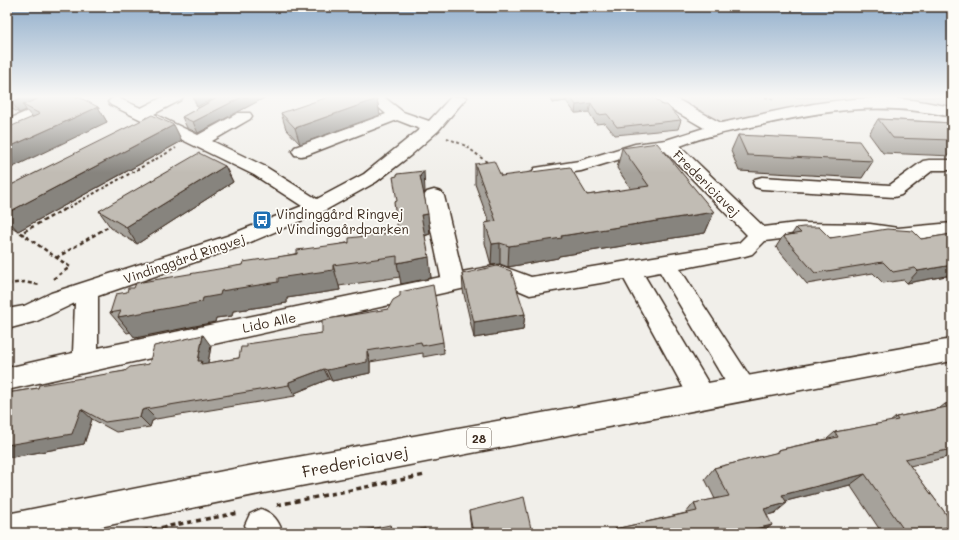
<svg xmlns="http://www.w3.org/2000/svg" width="959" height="540" font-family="Mali,sans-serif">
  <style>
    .green { fill: #d7d2cc; stroke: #897e75 }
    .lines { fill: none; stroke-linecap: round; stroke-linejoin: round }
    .minor-casing { stroke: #3b2a1e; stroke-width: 3 }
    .major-casing { stroke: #3b2a1e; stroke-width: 3 }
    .path-far2 { stroke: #3b2a1e; stroke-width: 2; stroke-dasharray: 3 2.5; stroke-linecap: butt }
    .path-far1 { stroke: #3b2a1e; stroke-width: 2.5; stroke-dasharray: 4 3; stroke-linecap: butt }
    .path { stroke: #3b2a1e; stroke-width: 3.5; stroke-dasharray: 5 4; stroke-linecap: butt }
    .minor { fill: #fdfcf7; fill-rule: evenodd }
    .major { fill: #fdfcf7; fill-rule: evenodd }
    .wall { fill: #a6a29b; stroke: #3b2a1e }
    .shaded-wall { fill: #87847e; stroke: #3b2a1e }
    .building { fill: #c1bcb4; stroke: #3b2a1e }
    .labels { text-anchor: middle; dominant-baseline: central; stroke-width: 3.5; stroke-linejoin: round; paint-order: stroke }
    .shield { fill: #fdfcf7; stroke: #75695f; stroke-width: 1 }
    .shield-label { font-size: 12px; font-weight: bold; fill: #3b2a1e }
    .street-label { font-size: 13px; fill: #3b2a1e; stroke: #fdfcf7 }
    .poi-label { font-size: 13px; fill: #3b2a1e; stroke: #fdfcf7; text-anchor: start }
    .near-street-label { font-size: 16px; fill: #3b2a1e; stroke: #fdfcf7 }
  </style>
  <rect width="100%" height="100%" fill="#f1efea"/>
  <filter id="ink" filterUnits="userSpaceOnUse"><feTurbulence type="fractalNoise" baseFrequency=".025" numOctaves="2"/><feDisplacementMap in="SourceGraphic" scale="8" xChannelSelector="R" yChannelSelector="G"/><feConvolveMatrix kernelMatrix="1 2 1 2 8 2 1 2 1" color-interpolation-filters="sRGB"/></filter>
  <g filter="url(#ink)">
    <!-- green -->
    <path class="green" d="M670 97H952V110L871 99 722 125Z"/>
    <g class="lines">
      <defs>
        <g id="minor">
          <path d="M60 97H80L78 100 7 131V120Z"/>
          <path d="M116 97 141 108 163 97H183L181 100 154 114 198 135 238 113H250L252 116 250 119 212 141 266 167 317 199 364 174 420 129 397 120 307 155 301 156 295 155 292 151 295 147 386 114 367 97H384L403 112 429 121 451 97H467L438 131 411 155 376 182 324 211 241 246 98 296V348L441 277 424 196 427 192 434 190 441 192 444 196 462 272 499 265 531 277 739 243 747 235 665 151 637 154 581 171 541 177 535 176 532 172 535 168 579 161 635 144 666 140 704 128 656 100 654 97H673L721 123C779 111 841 94 901 99 918 100 935 104 952 107V117C879 101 828 110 756 126 731 131 705 136 680 146L764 227 796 223 870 224 898 228 952 223V237L898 242 870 238 796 237 765 241 752 254 745 256 680 269 752 380 756 388 752 396 743 400 734 396 660 272 644 275 716 396 713 405 703 408 693 405 624 279 530 295 497 281 7 390V368L73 353 75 303 37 321 7 329V309L24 306 51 293 227 236 302 206 254 175 111 105 108 102 111 99Z"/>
          <path d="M929 160H952V170H933L901 195 894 197 762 189 755 187 753 183 755 179 762 177 890 185 923 161Z"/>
          <path d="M261 509C274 514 278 520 283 533H248L245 525 250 514Z"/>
        </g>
        <path id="major" d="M952 339V361L264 493 71 533H7V514L264 463Z"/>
      </defs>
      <!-- minor casing -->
      <use href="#minor" class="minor-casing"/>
      <!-- major casing -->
      <use href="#major" class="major-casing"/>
      <!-- path-far2 -->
      <g class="path-far2">
        <path d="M765 97 775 100"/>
        <path d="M447 138 466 146 488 163"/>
        <path d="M64 210 176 148"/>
      </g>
      <!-- path-far1 -->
      <g class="path-far1">
        <path d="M56 258 111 225"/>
        <path d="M53 279 70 267 21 233 65 209"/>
        <path d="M7 284 24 282 40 285"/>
      </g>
      <!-- path -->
      <g class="path">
        <path d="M277 505 425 475"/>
        <path d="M143 531 238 513"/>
      </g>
      <!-- minor -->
      <use href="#minor" class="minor"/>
      <!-- major -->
      <use href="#major" class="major"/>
    </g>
    <!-- wall -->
    <g class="wall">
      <path d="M7 97 98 107 107 122 32 117 26 110 19 113 7 106Z"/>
      <path d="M215 97H266L198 133 187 128 182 117 216 98H215Z"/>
      <path d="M549 97H654L662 105 681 120 678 129 615 135 605 123 596 124 589 112 575 113 566 101 552 103Z"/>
      <path d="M377 99 380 115 300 144 286 129 281 113Z"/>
      <path d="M952 115V121L950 118Z"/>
      <path d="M878 119 952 123V156L883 153 869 134Z"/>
      <path d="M738 135 873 161 862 178 739 171 731 151Z"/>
      <path d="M182 141 18 231 7 224V187Z"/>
      <path d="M622 148 714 212 705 233 559 256 558 258 508 267 500 264 491 265 485 243V223L489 222 475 184V164L501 176 587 195 631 189 617 168Z"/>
      <path d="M225 166 233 182 137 244 111 228 99 211Z"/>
      <path d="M425 192 424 194 430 234 425 236 431 278 401 284 400 277 339 286 340 290 287 298V303L233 311 232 316 216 318 215 322 135 338 131 332 127 333 110 313 127 292 242 265 398 232 397 201Z"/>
      <path d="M796 228 830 238 921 239 952 234V281L946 276 907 283 904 280 883 283 873 273 807 284 776 247 783 236 792 234Z"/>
      <path d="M462 274 525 314 523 330 474 338 463 290Z"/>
      <path d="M322 333 443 342 444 353 423 357V353L370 362V373L332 381 329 379 295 393V396L156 419 152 421 150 427 116 432 92 419 84 444 7 458V393L38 388 125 371 211 346 208 363 239 358 247 347Z"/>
      <path d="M952 403V456L910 466 952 522V527L939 533H882L850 485 786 501 775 513 767 515 762 533H613L615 529 686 513 694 503 715 499 705 479 714 468 776 453 778 450 827 439 835 432 890 422 896 417 940 408 945 404Z"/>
      <path d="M469 511 532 533H472L470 521Z"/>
    </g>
    <!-- shaded-wall -->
    <g class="shaded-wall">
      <path d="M23 97H56L23 105 26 110 19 113 12 102Z"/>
      <path d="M193 97H211L212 99 197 107Z"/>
      <path d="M242 97H266L198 133 193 122Z"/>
      <path d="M553 97H567L566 101 552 103Z"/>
      <path d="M377 99 380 115 300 144 295 128Z"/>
      <path d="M591 103 589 112 575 113 576 105Z"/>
      <path d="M98 107 107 122 7 170V148Z"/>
      <path d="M174 125 182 141 18 231 7 219V213Z"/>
      <path d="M225 166 233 182 137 244 126 227Z"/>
      <path d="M424 171 425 192 423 196 420 176Z"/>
      <path d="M714 212 705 233 559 256 558 258 508 267 509 246 561 236Z"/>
      <path d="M428 214 430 234 423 236 421 215Z"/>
      <path d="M500 243V264L491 265 492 244Z"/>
      <path d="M429 257 431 278 401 284 397 263Z"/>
      <path d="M333 265 339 286 340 290 287 298V303L233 311 232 316 216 318 215 322 135 338 118 317 203 298 221 291Z"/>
      <path d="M952 265V269L946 276 907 283 918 271Z"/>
      <path d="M525 314 523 330 474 338V322Z"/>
      <path d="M203 335 211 346 207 368 209 372 198 361Z"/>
      <path d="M367 351 370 362V373L332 381 327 370Z"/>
      <path d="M324 369 329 379 295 393V396L289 385V382Z"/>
      <path d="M81 409 92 419 84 444 7 458V445Z"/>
      <path d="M146 409 156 419 152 421 150 427 140 417 142 410Z"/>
      <path d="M865 474 850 485 770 505 782 495Z"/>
      <path d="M787 503 775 513 752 519 764 509Z"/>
      <path d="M390 525 393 533H391Z"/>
      <path d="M772 525 762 533H747L751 530Z"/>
    </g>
    <!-- building -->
    <g class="building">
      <path d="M7 97H23L12 102 7 100Z"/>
      <path d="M42 97H79L98 107 7 148V128L40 114 23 105Z"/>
      <path d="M219 97H242L193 122 182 117Z"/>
      <path d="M328 97H375L377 99 295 128 281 113Z"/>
      <path d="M570 97H654L662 105H667L681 120 617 127 607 114 598 115 591 103 576 105Z"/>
      <path d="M152 115 174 125 7 213V187Z"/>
      <path d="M878 119 952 123V140L893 138Z"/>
      <path d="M738 135 859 141 873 161 747 155Z"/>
      <path d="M657 143 714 212 561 236 562 238 509 246 500 243 492 244 485 223 496 221 475 164 494 161 501 176 570 167 587 195 649 186 622 148Z"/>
      <path d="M199 153 225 166 126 227 99 211Z"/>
      <path d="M424 171 420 176 428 214 421 215 429 257 397 263V256L333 265V270L278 278V282L221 291 220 295 203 298 202 302 118 317 121 311 110 313 116 294 127 292 128 288H134L136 283 242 265 243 262 297 254V250L349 243V238L398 232 394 202 397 201 393 177 397 176V174Z"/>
      <path d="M803 227H819L830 238 887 229 913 231 921 239 952 234V265L918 271 915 268 893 272 883 262 815 273 783 236 801 233 796 228Z"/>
      <path d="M497 266 511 271 525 314 474 322 462 274Z"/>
      <path d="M433 285 443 342 422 346 421 342 367 351V362L327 370 324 369 289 382V385L146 409 142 410 140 417 105 422 81 409 72 434 7 445V393L38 388 39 385 125 371 130 367 149 364 154 346 203 335 198 361H202L201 364 239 358 241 347H247V344L322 333V320L388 309 393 300 400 296V292Z"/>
      <path d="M952 403V449L905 459 952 522V526L922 533H906L865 474 782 495 787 503 764 509 772 525 751 530 753 533H617L615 529 697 511 694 503 729 496 714 468 779 452 778 450 838 437 835 432 898 420 896 417 947 407 945 404Z"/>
      <path d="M524 497 532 533H473L469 511Z"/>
      <path d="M390 525 391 533H360V531Z"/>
      <path d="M425 528V533H404Z"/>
    </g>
  </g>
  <!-- sky -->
  <linearGradient id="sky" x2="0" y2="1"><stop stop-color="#91aecb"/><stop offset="0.56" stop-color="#f9f8f6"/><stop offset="1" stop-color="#f9f8f6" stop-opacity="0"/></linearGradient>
  <rect width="959" height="173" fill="url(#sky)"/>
  <!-- icons -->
  <defs>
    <symbol id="bus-square" viewBox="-11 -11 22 22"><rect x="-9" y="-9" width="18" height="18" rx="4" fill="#1f6fb2" stroke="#fdfcf7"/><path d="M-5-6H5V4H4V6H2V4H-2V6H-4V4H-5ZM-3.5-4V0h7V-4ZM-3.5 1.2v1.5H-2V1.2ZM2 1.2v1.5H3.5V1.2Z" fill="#fff"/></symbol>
  </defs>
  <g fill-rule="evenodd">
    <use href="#bus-square" x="251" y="209" width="22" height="22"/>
  </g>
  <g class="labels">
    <!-- shield labels -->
    <rect class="shield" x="467" y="428" width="24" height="20" rx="3"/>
    <g class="shield-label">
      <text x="479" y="438">28</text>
    </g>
    <!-- street labels -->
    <g class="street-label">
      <text transform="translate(707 183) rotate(45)">Fredericiavej</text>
      <text transform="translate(184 258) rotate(-19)">Vindinggård Ringvej</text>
      <text transform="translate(269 322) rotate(-12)">Lido Alle</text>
    </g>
    <!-- poi labels -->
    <g class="poi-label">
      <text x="276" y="213">Vindinggård Ringvej<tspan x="276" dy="15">v Vindinggårdparken</tspan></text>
    </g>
    <!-- near-street labels -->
    <g class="near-street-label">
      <text transform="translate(355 461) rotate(-11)">Fredericiavej</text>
    </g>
  </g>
  <!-- margin -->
  <rect width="959" height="540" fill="none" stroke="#fdfcf7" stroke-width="24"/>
  <rect x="12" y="12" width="935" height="516" fill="none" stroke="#3b2a1e" stroke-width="1.5" filter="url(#ink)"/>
</svg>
